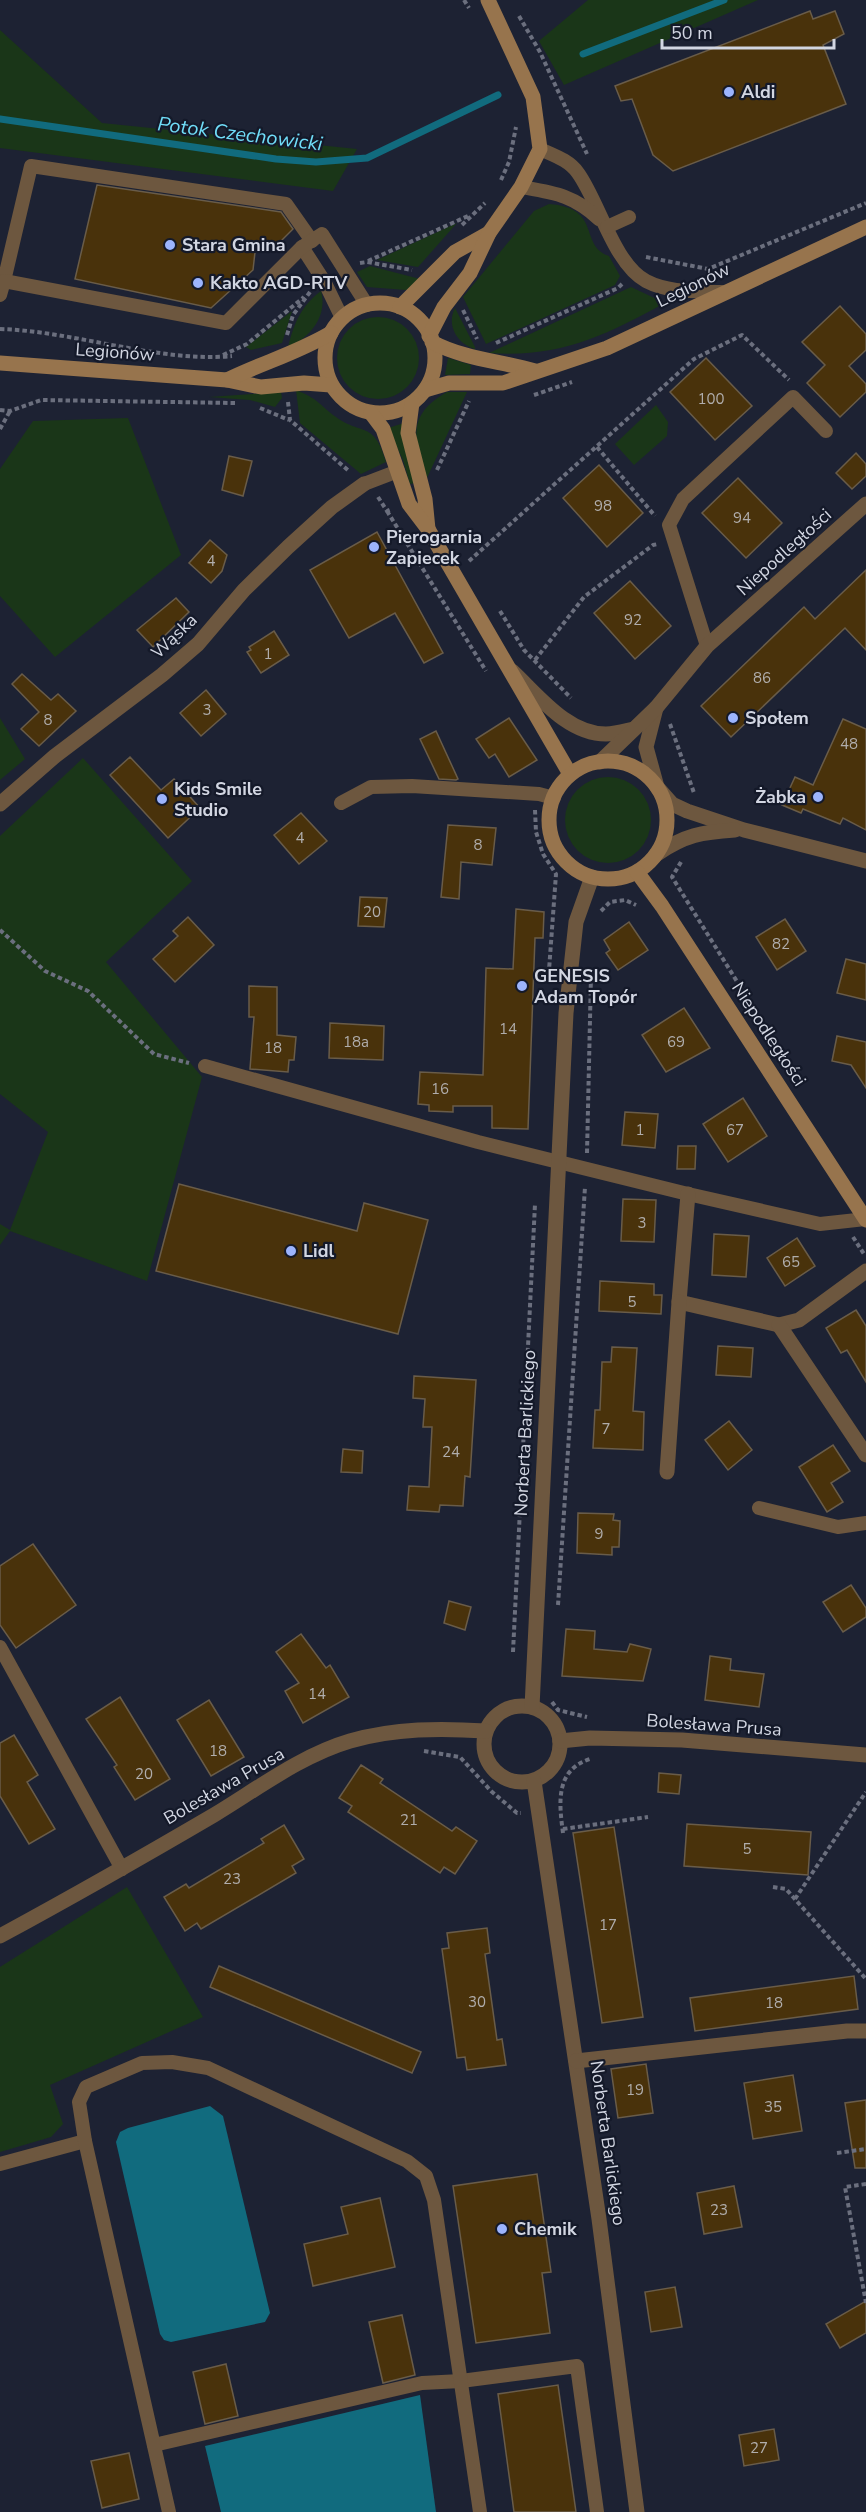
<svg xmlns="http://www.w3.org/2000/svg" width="866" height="2512" font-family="'Nunito Sans',sans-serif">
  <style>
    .green { fill: #1a3618 }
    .water { fill: #116b7e }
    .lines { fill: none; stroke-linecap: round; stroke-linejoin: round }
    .stream { stroke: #116b7e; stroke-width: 7 }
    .building { fill: #49320b; stroke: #695c49; stroke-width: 1.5 }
    .path { stroke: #6b6f7e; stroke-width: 4; stroke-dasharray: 4.5 3; stroke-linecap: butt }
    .lane { stroke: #6d573f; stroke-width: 14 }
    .street { stroke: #6d573f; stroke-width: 15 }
    .secondary { stroke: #97744d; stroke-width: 15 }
    .poi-dot { fill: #9cb4fd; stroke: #141929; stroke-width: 2 }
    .labels { text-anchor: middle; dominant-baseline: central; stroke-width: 4.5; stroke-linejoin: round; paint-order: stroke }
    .number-label { font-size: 15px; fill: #b0adac }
    .poi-label { font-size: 18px; font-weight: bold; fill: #d2d6e2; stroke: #141929; text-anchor: start }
    .street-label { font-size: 18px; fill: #d2d6e2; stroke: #141929 }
    .water-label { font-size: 20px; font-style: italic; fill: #70ddf8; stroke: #141929 }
  </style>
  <rect width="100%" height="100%" fill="#1d2233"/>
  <!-- green -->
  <g class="green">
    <path d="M588 0H758L564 85 539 41Z"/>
    <path d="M0 30 102 123 357 149 333 191 0 148Z"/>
    <path d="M549 204C603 208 578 245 609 256L620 276 615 285 486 344 463 297 534 211Z"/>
    <path d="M457 223 418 267 377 260Z"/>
    <path d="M370 266 420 279 406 290 367 287 357 272Z"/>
    <path d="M631 287 665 303C604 336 560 358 489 353Z"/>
    <path d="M321 291C328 316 310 338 288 347 294 323 301 306 321 291Z"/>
    <path d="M455 308 475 347V349C457 344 446 325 455 308Z"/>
    <path d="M292 311 282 343 251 350 246 347Z"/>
    <circle cx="378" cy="358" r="41"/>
    <path d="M448 358 471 365 470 374 445 375Z"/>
    <path d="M296 390C319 399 318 404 336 417 362 436 374 420 386 462L361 474 300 423Z"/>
    <path d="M281 392 282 398 275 407 250 400 209 397Z"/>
    <path d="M447 392H467L426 480C415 439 405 416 447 392Z"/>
    <path d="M656 405 668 422 667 436 634 465 615 444Z"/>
    <path d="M128 418 181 555 55 657 0 596V469L33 421Z"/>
    <path d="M404 423 415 483 410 484 403 460 388 428Z"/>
    <path d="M0 718 25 759 0 780Z"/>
    <path d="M83 758 192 881 106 962 202 1077 147 1281 10 1231 0 1245V1224L10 1230 48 1132 0 1094V836Z"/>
    <circle cx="608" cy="820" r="43"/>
    <path d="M127 1887 203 2017 50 2085 63 2124 51 2137 0 2152V1967Z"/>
  </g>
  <!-- water -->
  <g class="water">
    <path d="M210 2106 223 2116 270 2313 265 2322 171 2342 164 2340 160 2334 116 2142 120 2132 128 2128Z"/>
    <path d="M420 2395 436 2512H221L205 2446Z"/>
  </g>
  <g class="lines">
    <!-- stream -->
    <g class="stream">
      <path d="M583 54 724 0"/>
      <path d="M0 119 276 159 316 162 367 158 498 95"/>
    </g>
  </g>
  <!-- building -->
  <g class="building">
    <path d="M810 11 813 19 835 11 844 34 823 45 846 104 673 171 653 155 632 99 621 101 615 86Z"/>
    <path d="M97 185 281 212 293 229 276 246 256 243 253 270 211 308 75 279Z"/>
    <path d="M840 306 866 334V350L849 366 866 384V392L840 417 807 383 825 365 802 342Z"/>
    <path d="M706 358 752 406 715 440 670 392Z"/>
    <path d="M856 453 866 464V476L852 489 836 473Z"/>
    <path d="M229 456 252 461 243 496 222 490Z"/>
    <path d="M599 465 643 513 607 547 563 498Z"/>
    <path d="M738 478 782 523 746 558 702 513Z"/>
    <path d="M377 532 443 653 424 663 395 613 349 638 310 570Z"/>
    <path d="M210 540 227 555 222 571 211 583 189 563Z"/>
    <path d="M866 570V650L845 628 731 737 701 706 804 607 815 619Z"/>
    <path d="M630 581 671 626 635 659 594 613Z"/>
    <path d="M176 598 189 612 153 647 137 630Z"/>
    <path d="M274 631 289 655 261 673 247 652 251 650 249 647Z"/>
    <path d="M22 674 51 700 58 694 76 711 39 746 21 729 39 712 12 684Z"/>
    <path d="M206 690 226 714 201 736 180 713Z"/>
    <path d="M509 718 537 760 509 777 495 754 489 758 476 739Z"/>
    <path d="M843 719 866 729V830L843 818 840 824 803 809 801 813 782 805 795 777 813 785Z"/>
    <path d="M436 731 458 779 456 780 439 779 420 739Z"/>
    <path d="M130 757 161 790 174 779 200 808 168 838 110 775Z"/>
    <path d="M301 813 327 841 299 864 274 835Z"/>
    <path d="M448 825 496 828 492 865 461 862 459 899 441 897Z"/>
    <path d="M360 897 387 898 384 927 358 926Z"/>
    <path d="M516 909 544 912 543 938H535L528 1129 492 1128V1106H453V1112L429 1111V1105L418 1104 420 1072 483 1075 486 968 513 969Z"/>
    <path d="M188 917 214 945 175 982 153 959 178 936 173 931Z"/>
    <path d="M785 919 806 951 777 970 756 937Z"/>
    <path d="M629 922 648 950 618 970 606 953 610 950 604 940Z"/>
    <path d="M846 959 866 964V1000L837 993Z"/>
    <path d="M249 986 277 987V1035L296 1037 294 1060H289L288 1072 250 1069 254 1017H249Z"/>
    <path d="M684 1008 710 1048 666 1072 642 1035Z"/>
    <path d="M330 1023 384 1026 383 1060 329 1058Z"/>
    <path d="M837 1036 866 1042V1088L851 1065 832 1061Z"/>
    <path d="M743 1098 767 1136 728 1162 703 1124Z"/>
    <path d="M625 1112 658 1114 655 1148 622 1145Z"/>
    <path d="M678 1146H696L695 1169H677Z"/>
    <path d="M179 1184 357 1231 364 1203 428 1220 398 1334 156 1271Z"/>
    <path d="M623 1199 656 1200 654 1242 621 1241Z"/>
    <path d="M714 1234 749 1236 746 1277 712 1275Z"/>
    <path d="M797 1238 815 1266 785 1286 767 1258Z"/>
    <path d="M600 1281 654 1284V1295H662L661 1314 599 1311Z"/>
    <path d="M856 1310 866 1326V1382L847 1350 841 1353 826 1328Z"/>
    <path d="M718 1346 753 1348 751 1377 716 1375Z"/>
    <path d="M612 1347 637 1348 633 1411 644 1412 643 1450 593 1448 595 1410H600L602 1362H611Z"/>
    <path d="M414 1376 476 1380 470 1477 465 1476 463 1506 440 1505 439 1512 407 1510 409 1486 429 1487 432 1427H423L425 1399 413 1398Z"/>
    <path d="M729 1421 752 1450 728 1470 705 1440Z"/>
    <path d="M833 1445 850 1471 831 1483 843 1502 827 1512 799 1467Z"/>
    <path d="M343 1449 363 1451 362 1473 341 1472Z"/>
    <path d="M578 1513 614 1514 613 1520 620 1521 619 1547H612V1555L577 1553Z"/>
    <path d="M33 1544 76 1605 16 1648 0 1625V1566Z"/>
    <path d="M851 1585 866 1608V1617L843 1632 823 1602Z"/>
    <path d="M449 1601 471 1607 465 1630 444 1623Z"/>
    <path d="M566 1629 595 1631 594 1649 627 1652 630 1644 651 1649 643 1681 562 1676Z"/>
    <path d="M301 1634 326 1668 330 1665 349 1697 303 1723 285 1691 299 1683 276 1652Z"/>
    <path d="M710 1656 731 1659 730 1670 764 1674 759 1707 705 1700Z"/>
    <path d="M120 1697 170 1779 135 1800 114 1767 117 1765 86 1719Z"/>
    <path d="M209 1700 244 1757 211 1776 177 1720Z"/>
    <path d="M14 1735 38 1775 27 1782 55 1829 29 1844 0 1796V1743Z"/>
    <path d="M361 1765 383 1779 380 1783 452 1831 456 1827 477 1841 455 1874 444 1867 440 1873 348 1812 352 1806 339 1798Z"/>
    <path d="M659 1773 681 1775 679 1794 658 1792Z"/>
    <path d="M687 1824 811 1832 808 1875 684 1866Z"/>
    <path d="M284 1825 304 1859 292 1866 296 1873 201 1929 197 1923 185 1931 164 1897 186 1884 189 1888 264 1843 261 1839Z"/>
    <path d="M614 1827 643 2017 602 2023 573 1833Z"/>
    <path d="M487 1928 490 1953 485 1954 497 2040 502 2039 506 2065 467 2070 465 2057 457 2058 442 1949 449 1948 447 1933Z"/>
    <path d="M219 1966 421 2052 412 2073 210 1987Z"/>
    <path d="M854 1976 858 2009 695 2031 690 1998Z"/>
    <path d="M646 2064 653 2113 618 2118 611 2069Z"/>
    <path d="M793 2075 802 2131 753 2139 744 2083Z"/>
    <path d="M866 2100V2168H855L845 2103Z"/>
    <path d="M537 2174 551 2272 542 2273 550 2333 476 2343 453 2186Z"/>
    <path d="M734 2186 742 2227 704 2234 697 2193Z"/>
    <path d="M380 2198 395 2267 313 2286 304 2244 348 2234 341 2207Z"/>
    <path d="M675 2287 682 2327 651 2332 645 2292Z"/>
    <path d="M866 2301V2333L840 2348 826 2324Z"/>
    <path d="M402 2315 415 2375 383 2383 369 2322Z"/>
    <path d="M226 2364 238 2416 205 2424 193 2372Z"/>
    <path d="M558 2385 576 2512H514L498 2394Z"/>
    <path d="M774 2429 779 2460 744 2466 739 2435Z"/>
    <path d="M129 2453 139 2499 102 2508 91 2461Z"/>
  </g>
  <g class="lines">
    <!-- path -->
    <g class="path">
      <path d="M464 0 469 8"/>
      <path d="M519 16 540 52 587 154"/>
      <path d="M501 180 509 162 516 127"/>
      <path d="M462 225 485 203"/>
      <path d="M646 257 708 269 866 203"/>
      <path d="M368 261 468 216"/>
      <path d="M360 263 367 262 412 270"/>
      <path d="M463 310 477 339"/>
      <path d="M0 329C74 331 160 363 232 356"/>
      <path d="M287 335 293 315 310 292"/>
      <path d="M496 343 618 288 622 284"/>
      <path d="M223 355 247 344 304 297"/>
      <path d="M534 395 572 382"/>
      <path d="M288 402 290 420 350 472"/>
      <path d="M260 408 289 420"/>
      <path d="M0 410 10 411 41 400 235 403"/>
      <path d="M0 429 10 411"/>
      <path d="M597 447 655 516"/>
      <path d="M437 470 469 401"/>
      <path d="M378 497 387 511 392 509"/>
      <path d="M387 511 486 671"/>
      <path d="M469 561 694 359 742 335 789 380"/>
      <path d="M500 611 524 650 571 698"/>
      <path d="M535 660 584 597 653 545 658 544"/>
      <path d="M670 724 694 793"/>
      <path d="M535 810 536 832 543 854 556 874 548 984"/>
      <path d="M681 862 672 877 746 996"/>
      <path d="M601 911 610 902 625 900 636 905"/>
      <path d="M0 930 45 971 88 991 154 1054 189 1063"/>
      <path d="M587 1153 591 975"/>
      <path d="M853 1237 864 1254"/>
      <path d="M558 1605 585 1187"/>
      <path d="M513 1652 535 1204"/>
      <path d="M552 1702 558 1710 587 1717"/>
      <path d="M424 1751 460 1757 491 1791 517 1813H521"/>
      <path d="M563 1829 648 1817"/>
      <path d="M563 1833C559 1803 555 1770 590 1759"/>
      <path d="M773 1887 786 1889 866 1979"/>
      <path d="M795 1899 866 1792"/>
      <path d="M837 2153 866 2149"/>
      <path d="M866 2184 845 2187 866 2303"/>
    </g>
    <!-- lane -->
    <g class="lane">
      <path d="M540 149C553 155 569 160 578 173 599 202 614 264 646 281 669 293 696 291 722 292"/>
      <path d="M521 187C555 193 573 195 599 219"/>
      <path d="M607 227 629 217"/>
      <path d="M302 247 324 281 342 318"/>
      <path d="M4 281 31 166 286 204 312 241"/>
      <path d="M0 295 4 281 226 323 302 247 322 234 367 305"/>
      <path d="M364 484 398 471"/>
      <path d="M707 646 669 525 683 499 793 397 826 431"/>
      <path d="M341 803 371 787 412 786 539 794 554 798"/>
      <path d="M205 1066 478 1142 688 1194 820 1224 866 1219"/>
      <path d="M759 1508 838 1527 866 1523"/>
      <path d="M0 1647 122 1869"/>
      <path d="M0 2164 85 2141"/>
      <path d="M154 2445 422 2383 461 2381 577 2366 597 2512"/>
      <path d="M169 2512 85 2141 79 2102 86 2087 142 2063 172 2062 208 2068 407 2161 426 2176 434 2200 480 2512"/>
    </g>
    <!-- street -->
    <g class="street">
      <path d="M512 671C538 695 567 734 606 734 615 734 625 731 634 729"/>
      <path d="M656 708 646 747 657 787 672 804 687 811 744 830 866 861"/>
      <path d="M600 762 656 708 707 646 866 504"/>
      <path d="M0 804 55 756 162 675 198 644 244 590 288 547 332 507 364 484"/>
      <path d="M657 854C685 835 702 832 735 830"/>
      <path d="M688 1194 679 1302 779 1325 799 1320 866 1271"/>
      <path d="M779 1325 866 1455"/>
      <path d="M667 1472 679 1302"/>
      <circle cx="522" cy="1744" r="38"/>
      <path d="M532 1707 566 1013 576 922 592 877"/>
      <path d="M560 1741 590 1738 682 1740 866 1755"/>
      <path d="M534 1781 599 2219 637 2512"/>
      <path d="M0 1936C72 1897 144 1856 214 1815 257 1789 302 1755 350 1741 395 1728 441 1728 486 1731"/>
      <path d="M576 2061 847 2031H866"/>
    </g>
    <!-- secondary -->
    <g class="secondary">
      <circle cx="380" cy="358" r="55"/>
      <path d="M400 307 455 252 489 233"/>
      <path d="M429 336 444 307 470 273 489 233 521 187 540 149 533 97 488 0"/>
      <path d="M432 342C464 359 500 361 535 371"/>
      <path d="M0 363 227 380 261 387 304 383 331 385"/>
      <path d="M227 380C264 362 295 354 331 333"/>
      <path d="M425 390 449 383H503L607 348 866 227"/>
      <path d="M412 403 408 433 425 499 428 529"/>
      <path d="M371 413 383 429 409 504 428 529 570 774"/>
      <circle cx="608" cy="820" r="59"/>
      <path d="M637 872 662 906 866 1220"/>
    </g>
  </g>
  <!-- markers -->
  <g class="poi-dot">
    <circle cx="729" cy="92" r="6"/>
    <circle cx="170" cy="245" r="6"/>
    <circle cx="198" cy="283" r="6"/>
    <circle cx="374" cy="547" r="6"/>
    <circle cx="733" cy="718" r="6"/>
    <circle cx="818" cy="797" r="6"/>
    <circle cx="162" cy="799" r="6"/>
    <circle cx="522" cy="986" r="6"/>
    <circle cx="291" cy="1251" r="6"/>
    <circle cx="502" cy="2229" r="6"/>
  </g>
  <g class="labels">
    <!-- number labels -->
    <g class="number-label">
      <text x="711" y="399">100</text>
      <text x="603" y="506">98</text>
      <text x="742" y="518">94</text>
      <text x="211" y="561">4</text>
      <text x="633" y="620">92</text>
      <text x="268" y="654">1</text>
      <text x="762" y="678">86</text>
      <text x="207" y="710">3</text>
      <text x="48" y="720">8</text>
      <text x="849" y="744">48</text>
      <text x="300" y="838">4</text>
      <text x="478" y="845">8</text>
      <text x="372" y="912">20</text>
      <text x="781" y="944">82</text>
      <text x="508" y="1029">14</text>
      <text x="356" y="1042">18a</text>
      <text x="676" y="1042">69</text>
      <text x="273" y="1048">18</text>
      <text x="440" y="1089">16</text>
      <text x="640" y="1130">1</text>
      <text x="735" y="1130">67</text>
      <text x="642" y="1223">3</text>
      <text x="791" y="1262">65</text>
      <text x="632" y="1302">5</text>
      <text x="606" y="1429">7</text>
      <text x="451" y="1452">24</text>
      <text x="599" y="1534">9</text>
      <text x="317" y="1694">14</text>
      <text x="218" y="1751">18</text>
      <text x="144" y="1774">20</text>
      <text x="409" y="1820">21</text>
      <text x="747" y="1849">5</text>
      <text x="232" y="1879">23</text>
      <text x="608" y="1925">17</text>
      <text x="477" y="2002">30</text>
      <text x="774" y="2003">18</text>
      <text x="635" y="2090">19</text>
      <text x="773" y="2107">35</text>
      <text x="719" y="2210">23</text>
      <text x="759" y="2448">27</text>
    </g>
    <!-- poi labels -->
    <g class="poi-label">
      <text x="741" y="92">Aldi</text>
      <text x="182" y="245">Stara Gmina</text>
      <text x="210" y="283">Kakto AGD-RTV</text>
      <text x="386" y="537">Pierogarnia<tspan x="386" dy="21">Zapiecek</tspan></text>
      <text x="745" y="718">Społem</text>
      <text x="174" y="789">Kids Smile<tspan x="174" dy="21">Studio</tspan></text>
      <text x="806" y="797" text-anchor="end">Żabka</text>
      <text x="534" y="976">GENESIS<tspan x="534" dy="21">Adam Topór</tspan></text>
      <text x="303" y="1251">Lidl</text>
      <text x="514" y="2229">Chemik</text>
    </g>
    <!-- street labels -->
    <g class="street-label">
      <text transform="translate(693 285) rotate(-26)">Legionów</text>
      <text transform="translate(115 352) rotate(4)">Legionów</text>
      <text transform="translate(784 552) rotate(-42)">Niepodległości</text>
      <text transform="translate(174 636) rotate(-44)">Wąska</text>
      <text transform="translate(769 1034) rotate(57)">Niepodległości</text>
      <text transform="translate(525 1433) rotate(-87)">Norberta Barlickiego</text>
      <text transform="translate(714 1725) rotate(4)">Bolesława Prusa</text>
      <text transform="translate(224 1786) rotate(-30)">Bolesława Prusa</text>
      <text transform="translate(608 2143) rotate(82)">Norberta Barlickiego</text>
    </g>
    <!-- water labels -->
    <g class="water-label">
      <text transform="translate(240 134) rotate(7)">Potok Czechowicki</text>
    </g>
  </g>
  <!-- scale -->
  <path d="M662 39v9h172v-9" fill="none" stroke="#d2d6e2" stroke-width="3"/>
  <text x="671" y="39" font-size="18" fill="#d2d6e2" stroke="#141929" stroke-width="4.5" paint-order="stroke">50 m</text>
</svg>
